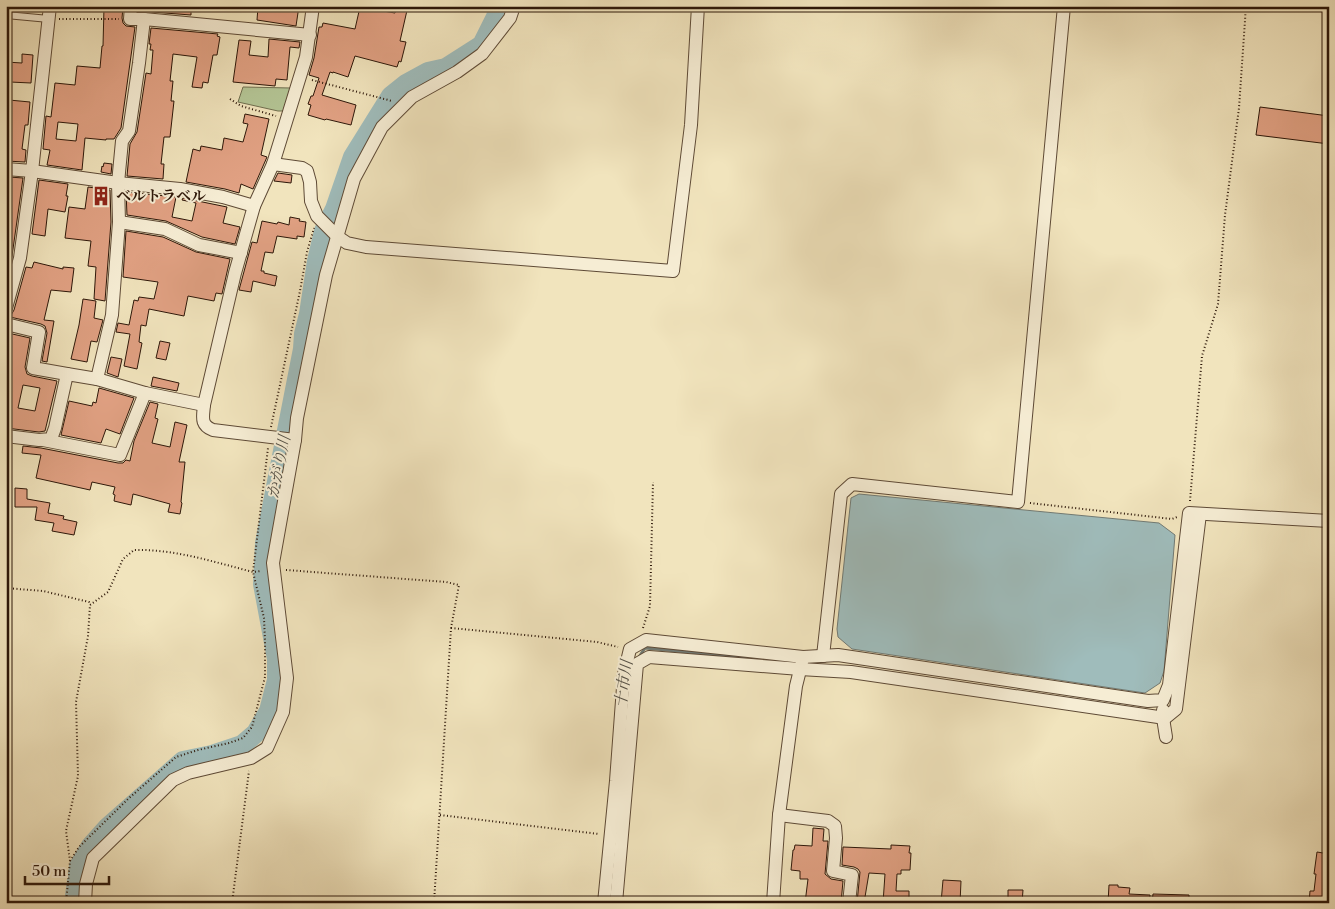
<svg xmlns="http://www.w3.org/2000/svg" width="1335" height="909" font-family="'Libre Bodoni','Noto Serif JP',serif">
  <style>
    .green { fill: #b4c595; stroke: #706e4f }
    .water { fill: #9fbcbb; stroke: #717a74 }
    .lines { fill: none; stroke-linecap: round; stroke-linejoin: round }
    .stream { stroke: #717a74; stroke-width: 3 }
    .river { stroke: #9fbcbb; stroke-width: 20 }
    .building { fill: #e1a183; stroke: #2d1709; fill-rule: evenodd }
    .service-casing { stroke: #5e4a36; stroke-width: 8 }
    .minor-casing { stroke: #5e4a36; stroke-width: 14 }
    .path { stroke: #2d1709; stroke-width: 2; stroke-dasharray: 1 2.5; stroke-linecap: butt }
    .service { stroke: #f6edd4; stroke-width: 6 }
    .minor { stroke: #f6edd4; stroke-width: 12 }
    .labels { text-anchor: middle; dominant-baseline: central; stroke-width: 4; stroke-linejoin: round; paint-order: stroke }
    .poi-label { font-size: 15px; font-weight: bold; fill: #2d1709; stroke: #f6edd4; text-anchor: start }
    .water-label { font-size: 16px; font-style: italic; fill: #555147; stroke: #f6edd4 }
  </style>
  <rect width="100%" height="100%" fill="#f1e4bd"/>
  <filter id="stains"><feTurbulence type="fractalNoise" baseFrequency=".004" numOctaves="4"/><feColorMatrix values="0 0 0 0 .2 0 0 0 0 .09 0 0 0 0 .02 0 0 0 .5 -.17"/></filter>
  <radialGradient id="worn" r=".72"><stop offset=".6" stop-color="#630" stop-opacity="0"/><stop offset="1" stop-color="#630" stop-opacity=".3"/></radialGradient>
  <!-- green -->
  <path class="green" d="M243 87 291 88 283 111H278L238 102Z"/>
  <!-- water -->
  <path class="water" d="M859 494 1159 523 1175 535 1164 671 1160 683 1145 693 852 649 838 637 837 629 851 498Z"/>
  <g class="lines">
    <!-- stream -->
    <path class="stream" d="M639 657 645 648 762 659"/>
    <!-- river -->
    <path class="river" d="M74 903 79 866 91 846 108 827 183 761 212 755 242 745 256 733 269 711 277 680V659L263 584 265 543 303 349 304 334 309 314 317 261 324 231 335 209 353 157 391 96 406 84 428 72 446 68 482 45 496 17 499 6"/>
  </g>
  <!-- building -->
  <g class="building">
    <path d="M139 6H191V15L139 11Z"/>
    <path d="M282 6H299L296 26 257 20 258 7 282 9Z"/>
    <path d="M397 6H408L400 41 406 42 401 62 399 61 397 67 355 56 348 77 333 72V73L330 72 322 95 356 105 351 125 326 119 325 120 308 115 311 105 308 104 311 96H313L319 78 309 75 314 58 319 27H322L323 23 355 29 360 7 395 13Z"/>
    <path d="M104 7H123L122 18 123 23 126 26 135 27 121 128 114 139H106V140L85 138 82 170 47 165 50 150 43 149 46 116 51 117 55 83 75 85 77 66 100 68 102 46H103ZM58 122 78 124 76 141 56 139Z"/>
    <path d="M151 28 218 34 217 36 220 37 217 55H213L208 83 203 82 202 88 192 87 197 57 173 54 170 81H173L171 101H174L170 137H164L161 164H164L163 179 127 176 130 144 137 132 146 73 151 74 153 50H150L151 44H149Z"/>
    <path d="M269 39 300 42 299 48 290 47 287 80 276 79 275 86 233 82 239 40 251 41 249 55 268 57Z"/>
    <path d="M22 54 33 55 31 83 10 82 11 74H6V62L22 63Z"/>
    <path d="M9 100 30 102 28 125H25L22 149 26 150 25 162 6 161V121Z"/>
    <path d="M1260 107 1329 116V144L1256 135Z"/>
    <path d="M245 114 269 119 261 155 267 157 253 189 241 184 239 193 225 189 186 182 193 149 200 151 201 146 222 150 224 138 243 142 248 124 243 123Z"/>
    <path d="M104 163 112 164 111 174 101 172 102 166 103 167Z"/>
    <path d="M278 173 292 175 291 183 274 181Z"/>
    <path d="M9 177 23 178 12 256 9 266H6V200Z"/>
    <path d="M39 180 68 184 66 196H68L65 212 48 209 45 236 32 234Z"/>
    <path d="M88 187 110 190 111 222 105 301 94 299 96 267 88 266 91 241 65 238 69 207 85 209Z"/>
    <path d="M126 192 176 197 172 217 192 221 196 203 182 200 183 198 227 207 223 223 240 227 235 244 202 237 166 221 127 215Z"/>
    <path d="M290 217 300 219 299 221 306 222 304 237 297 236V239L277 236 273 253 265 252 261 271H264V273L277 276 275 286 253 281 251 292 239 290 252 242 257 243 262 221 277 224 278 222 289 225Z"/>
    <path d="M126 231 163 237 196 252 230 259 222 294 216 293 214 301 188 296 184 316 149 309 146 326 141 325 139 342 142 343 137 369 124 366 130 334 116 332 118 323 129 325 134 300 138 301 139 297 154 299 158 282 123 277Z"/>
    <path d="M34 262 63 269V267L74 268 71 292 51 290 44 320 54 321 47 362 42 361 47 333 45 326 41 324 10 317 14 310 26 267 32 268Z"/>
    <path d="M83 299 96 301 94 318 103 320 97 342 91 341 87 362 71 359 79 325Z"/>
    <path d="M8 333 30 338 25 367 27 374 32 376 57 381 45 431 39 432 6 428V339ZM23 385 40 388 35 411 18 408Z"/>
    <path d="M160 341 170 343 166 360 156 358Z"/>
    <path d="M111 357 122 359 118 377 107 373Z"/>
    <path d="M153 377 179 383 177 391 151 386Z"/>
    <path d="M99 388 134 398 120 434 106 429 101 443 61 435 69 401 92 406 93 402 96 403Z"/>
    <path d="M150 402 158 404 155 418 158 419 152 443 170 447 175 422 187 425 179 462H185L181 502 182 503 180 514 168 512 170 504 137 495 133 494 131 505 114 501 115 495 113 494 115 487 92 482 90 490 36 478 41 455 22 453 23 446 41 448 118 463H123L126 460 130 461 134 441Z"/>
    <path d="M15 488 27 489V499L50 503 48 513 64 516 63 519 77 522 74 535 52 531 54 523 35 520 37 507H15Z"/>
    <path d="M813 828 824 829 823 841H828L825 874 831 879 843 881 841 903H805L808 879H800V871L791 870 793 850H794L795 845 812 846Z"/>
    <path d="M891 845 910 846 909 853H911L910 870H901V874H897L896 891H909V903H883L885 874 869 873 864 903H857L860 872 858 869 854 867 842 865 843 847 891 849Z"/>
    <path d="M1317 852 1329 854V903H1309L1310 891H1314L1316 874H1314Z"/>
    <path d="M943 880 961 881 960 903H941Z"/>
    <path d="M1109 885H1118V887L1130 888 1129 894 1150 895 1149 903H1108Z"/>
    <path d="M1008 890H1023L1022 903H1008Z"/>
    <path d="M1153 894 1189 895V903H1152Z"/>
  </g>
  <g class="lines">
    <defs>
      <path id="service" d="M6 15 49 19"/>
      <g id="minor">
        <path d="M144 19 310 35"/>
        <path d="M273 164 302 168 307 171 310 182 311 201 317 216 338 237 347 243 366 247 673 271 691 125 698 6"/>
        <path d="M6 169 32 171 118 183 180 189 223 197 254 206"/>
        <path d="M119 222 165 229 199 245 241 253"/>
        <path d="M6 308 20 258 32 171 50 6"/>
        <path d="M6 324 39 332 33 368 67 374"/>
        <path d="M97 379 112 315 119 222 118 183 122 141 129 131 139 63 144 19H130L131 6"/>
        <path d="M6 436 39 440 51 439 55 428 67 374 97 379 145 393 204 405"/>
        <path d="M43 440 120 455 145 393"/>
        <path d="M295 440 213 430C200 425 203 417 204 405L235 273 254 206 273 164 306 57 313 6"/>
        <path d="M823 656 841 494 852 484 1018 502 1064 6"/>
        <path d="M1163 710V718L1166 737"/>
        <path d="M779 815 828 821 835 826 836 838 833 871 852 875 849 903"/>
        <path d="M85 903 86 884 93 858 173 780 188 773 251 758 267 748 283 712 287 678 273 563 295 440 297 418 326 275 354 179 382 127 412 97 457 72 482 54 510 18 514 6"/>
        <path d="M604 903 616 781 624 674 630 649 646 640 803 657 838 655 1148 701 1163 700 1169 685 1189 513 1329 521"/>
        <path d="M616 903 637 664 649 657 800 669 851 672 1165 718 1176 709 1200 514"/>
        <path d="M773 903 779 815 796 686 802 662"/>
      </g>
    </defs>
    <!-- service casing -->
    <use href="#service" class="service-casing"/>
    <!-- minor casing -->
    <use href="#minor" class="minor-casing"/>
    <!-- path -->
    <g class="path">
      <path d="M59 19H119"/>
      <path d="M312 80 392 101"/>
      <path d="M230 99 241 106 276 116"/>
      <path d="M271 427 300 291 307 252 314 228"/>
      <path d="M1190 501 1202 356 1218 304 1225 215 1239 108 1246 6"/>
      <path d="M1030 503 1172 519 1177 517"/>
      <path d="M286 570 446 582 459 585 451 628 434 903"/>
      <path d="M6 588 43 591 89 602 90 605"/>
      <path d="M451 628 597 642 618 647"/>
      <path d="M643 628 650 606 653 482"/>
      <path d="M440 815 599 834"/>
      <path d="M70 861 79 847 128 799 176 757 198 750 229 743 243 738 252 727 265 677V641L264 618 253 572 268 448"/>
      <path d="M66 903 70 861 66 831 78 776 76 702 88 636 90 605 108 592 123 559 134 550C175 549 214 562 253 572L261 571"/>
      <path d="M232 903 249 771"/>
    </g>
    <!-- service -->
    <use href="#service" class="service"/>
    <!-- minor -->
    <use href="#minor" class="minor"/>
  </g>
  <!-- icons -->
  <defs>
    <symbol id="building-bare" viewBox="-9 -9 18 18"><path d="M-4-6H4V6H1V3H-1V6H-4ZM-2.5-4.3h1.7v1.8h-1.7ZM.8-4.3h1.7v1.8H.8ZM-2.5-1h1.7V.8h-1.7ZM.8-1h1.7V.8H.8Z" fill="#8f2418" stroke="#f6edd4" stroke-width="2.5" paint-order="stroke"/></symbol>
  </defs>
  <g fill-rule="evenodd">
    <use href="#building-bare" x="87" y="182" width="28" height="28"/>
  </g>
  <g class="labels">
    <!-- poi labels -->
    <g class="poi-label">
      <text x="116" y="196">ベルトラベル</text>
    </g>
    <!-- water labels -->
    <g class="water-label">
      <text transform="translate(279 467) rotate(-79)">かがり川</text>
      <text transform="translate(624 684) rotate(-82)">十市川</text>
    </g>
  </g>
  <!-- margin -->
  <rect width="1335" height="909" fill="none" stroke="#f1e4bd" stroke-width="25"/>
  <rect x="8" y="8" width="1320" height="894" fill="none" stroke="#2d1709" stroke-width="2.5"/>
  <rect x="12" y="12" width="1310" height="884" fill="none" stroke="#2d1709"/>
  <!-- scale -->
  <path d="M25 876v8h84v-8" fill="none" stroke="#2d1709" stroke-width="2.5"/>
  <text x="32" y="876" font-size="15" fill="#2d1709" stroke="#f6edd4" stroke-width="4" paint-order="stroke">50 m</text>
  <rect width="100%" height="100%" filter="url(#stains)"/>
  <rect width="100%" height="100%" fill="url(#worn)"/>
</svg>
